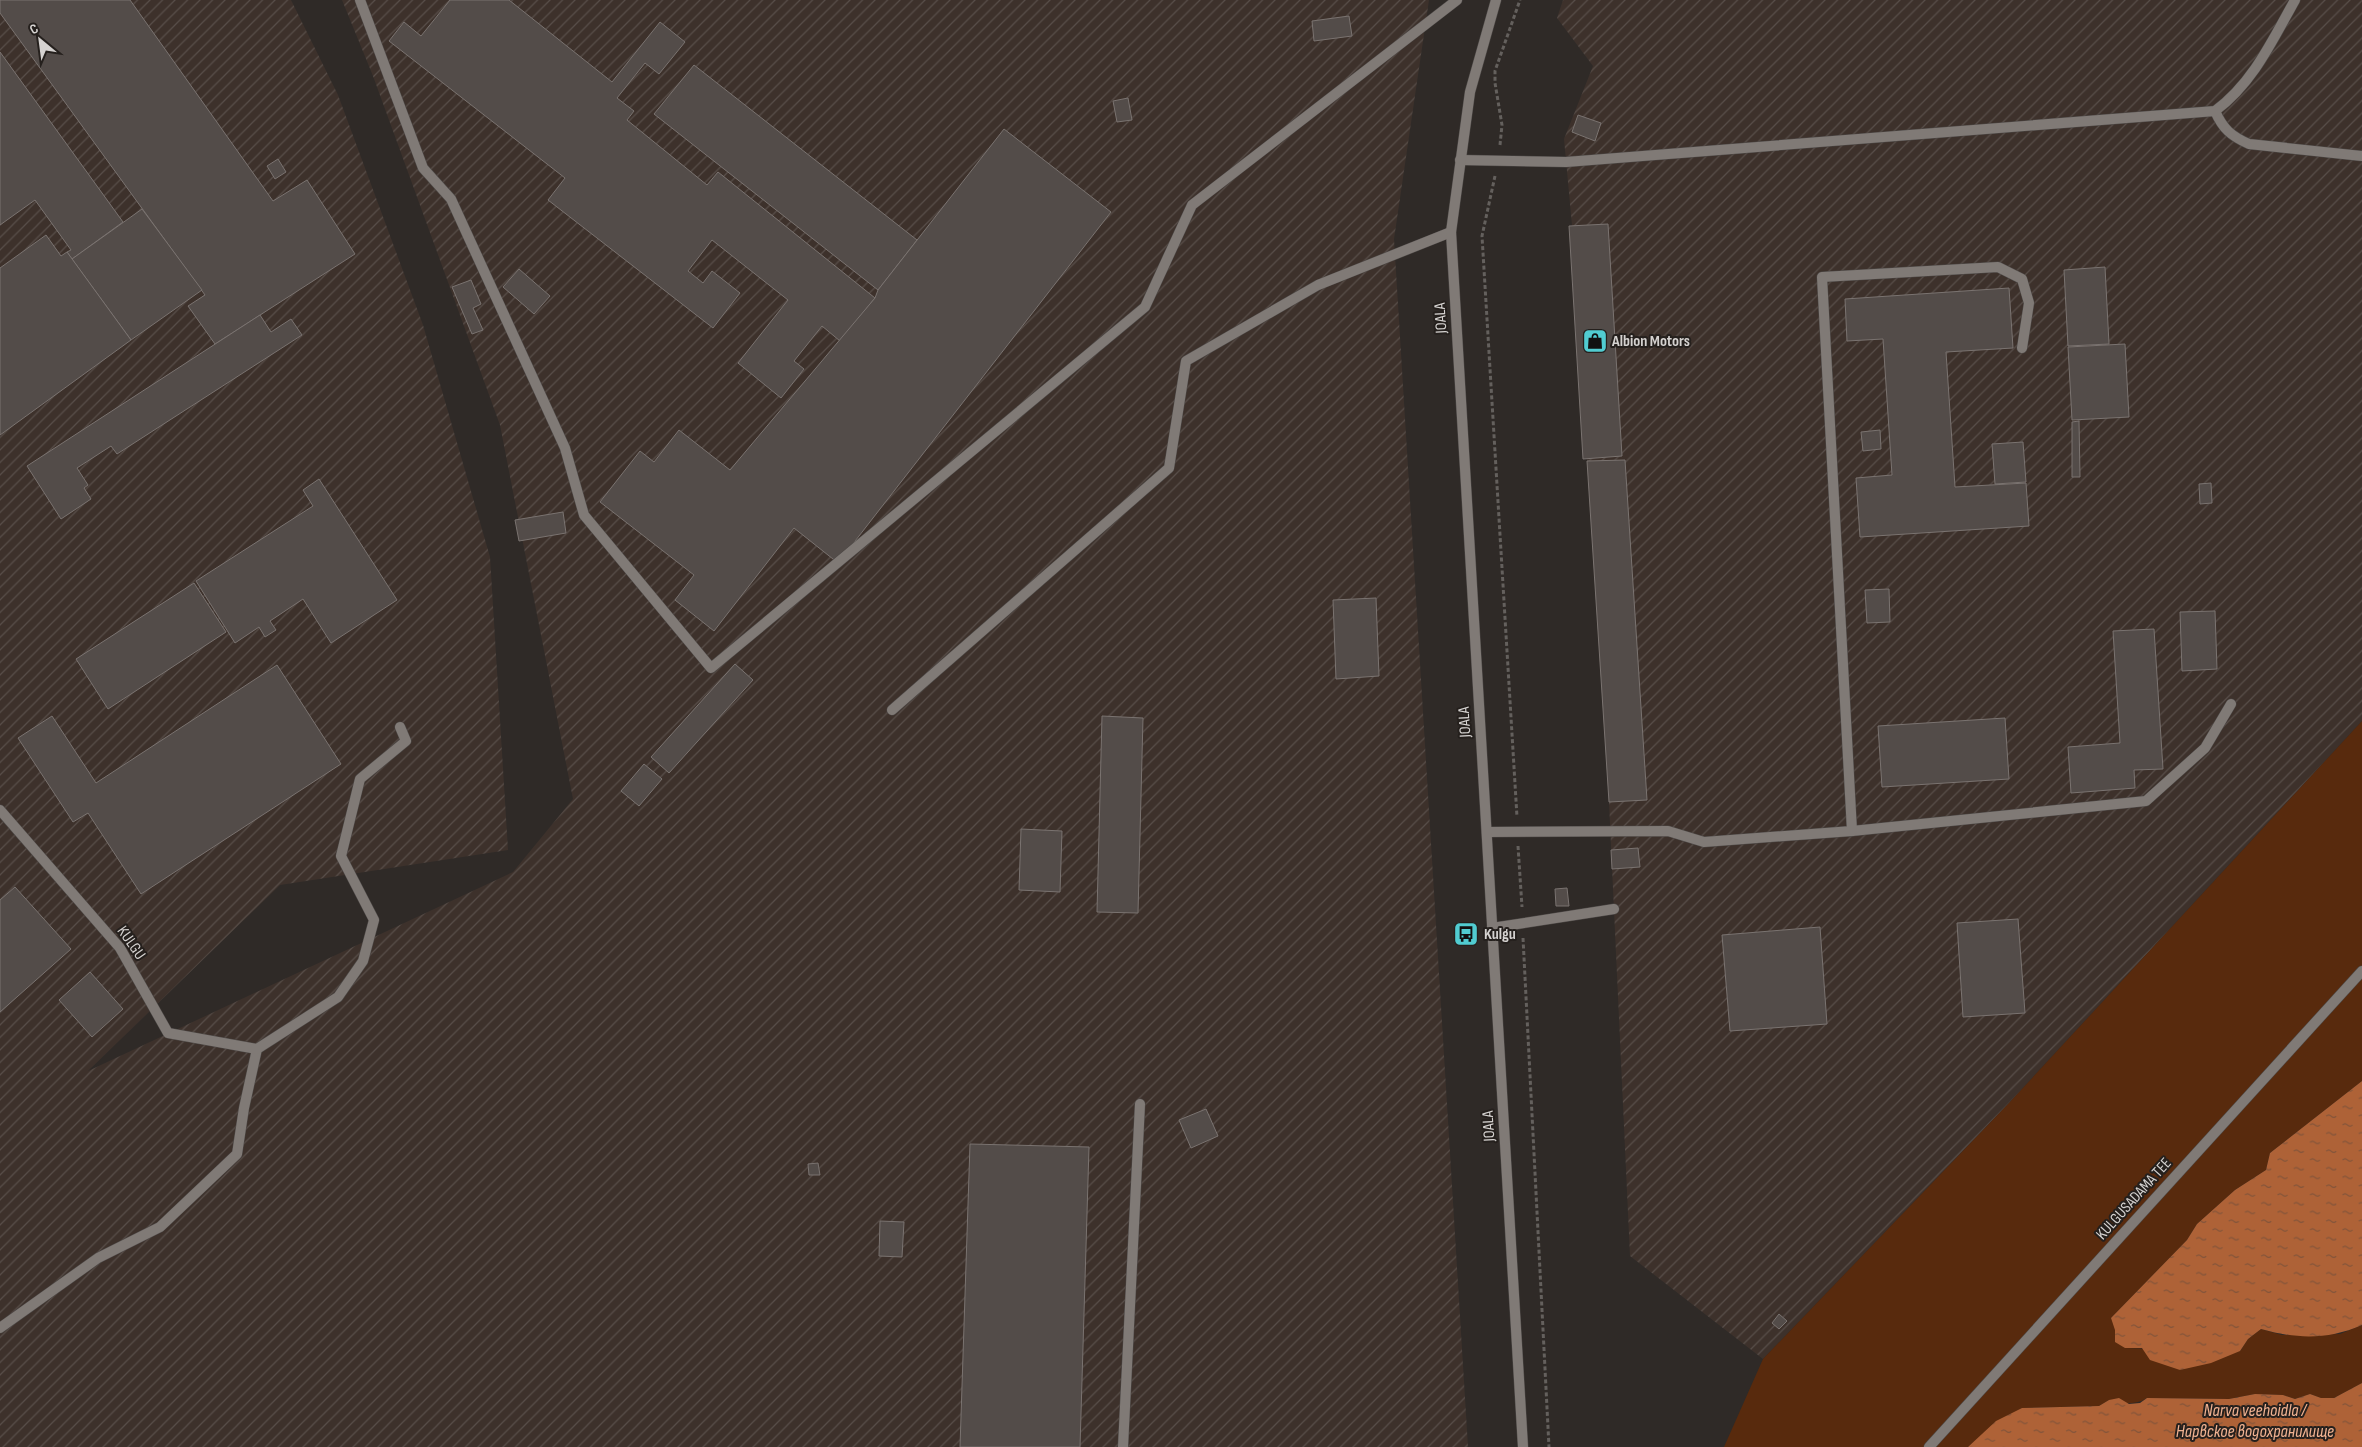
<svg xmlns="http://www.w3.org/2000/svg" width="2362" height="1447" font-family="'Sofia Sans Condensed',sans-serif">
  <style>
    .industrial { fill: url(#industrial-furrows) }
    .grass { fill: #582a0d }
    .water { fill: url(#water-ripples) }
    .building { fill: #534c49; stroke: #7a7370 }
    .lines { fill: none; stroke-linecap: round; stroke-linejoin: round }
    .lane-casing { stroke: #4c4846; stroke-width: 11 }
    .street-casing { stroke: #4c4846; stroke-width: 11 }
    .path { stroke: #64605d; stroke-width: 3; stroke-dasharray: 4 2.5; stroke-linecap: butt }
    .lane { stroke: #807a76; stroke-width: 10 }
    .street { stroke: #807a76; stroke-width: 10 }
    .labels { text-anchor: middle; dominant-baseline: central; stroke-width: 4; stroke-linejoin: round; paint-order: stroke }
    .street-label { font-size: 16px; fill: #d5d2d0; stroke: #25201d }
    .poi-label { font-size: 16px; font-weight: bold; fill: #d5d2d0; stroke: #25201d; text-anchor: start }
    .water-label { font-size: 18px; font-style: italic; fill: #f1b291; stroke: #25201d }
  </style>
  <defs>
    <pattern id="industrial-furrows" width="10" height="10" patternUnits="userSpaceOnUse" patternTransform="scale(1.25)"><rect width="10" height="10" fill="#3d312b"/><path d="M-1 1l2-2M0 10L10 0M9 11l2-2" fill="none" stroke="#584e49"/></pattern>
    <pattern id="water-ripples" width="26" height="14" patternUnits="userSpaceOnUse" patternTransform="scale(1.25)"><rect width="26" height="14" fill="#ae6237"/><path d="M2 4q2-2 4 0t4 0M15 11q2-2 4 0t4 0" fill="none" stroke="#82543a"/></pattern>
  </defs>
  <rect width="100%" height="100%" fill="#2f2a27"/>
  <!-- industrial -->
  <g class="industrial">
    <path d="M0 0H291L338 95 423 325 490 557 508 850 280 885 88 1071 513 872 573 799 500 425 373 76 342 0H1429L1394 239 1468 1447H0Z"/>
    <path d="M1563 0H2362V721L2009 1103 1763 1359 1630 1256 1609 802 1572 225 1564 139 1593 66 1557 18Z"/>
  </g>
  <!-- grass -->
  <path class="grass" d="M2362 721V1081L2270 1153 2266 1170 2235 1190 2197 1224 2187 1240 2111 1318 2125 1348 2240 1351 2248 1339 2261 1329 2282 1335 2340 1334 2362 1325V1383L2334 1398H2321L2310 1394 2295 1399 2283 1395 2255 1394 2229 1399 2147 1398C2134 1406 2123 1403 2109 1400L2099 1406 2022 1408 1968 1447H1724L1763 1359 2009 1103Z"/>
  <!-- water -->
  <g class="water">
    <path d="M2362 1081V1325C2328 1340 2296 1339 2261 1329L2248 1339 2240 1351 2211 1363 2180 1370 2150 1360 2142 1348H2125L2115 1342V1330L2111 1318 2187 1240 2197 1224 2235 1190 2266 1170 2270 1153Z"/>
    <path d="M2362 1383V1447H1968L1996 1421 2022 1408 2099 1406 2109 1400 2119 1398 2129 1404 2140 1403 2147 1398 2229 1399 2255 1394 2283 1395 2295 1399 2310 1394 2321 1398H2334Z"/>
  </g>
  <!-- building -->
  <g class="building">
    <path d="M0 0H130L273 201 307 180 355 254 215 344 188 306 205 295 0 13Z"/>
    <path d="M450 0H509L612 82 660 22 685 42 659 74 645 63 617 98 634 111 627 120 707 185 718 172 875 298 840 341 822 326 794 361 804 369 781 398 738 363 788 300 712 240 688 271 703 283 712 271 740 293 713 328 548 200 565 178 389 41 404 22 421 36Z"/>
    <path d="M1349 16 1352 36 1314 41 1312 21Z"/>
    <path d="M0 52 123 222 72 259 67 252 71 250 35 200 0 225Z"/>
    <path d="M694 65 917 240 878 290 654 114Z"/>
    <path d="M1128 98 1132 120 1117 122 1113 101Z"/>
    <path d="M1578 115 1601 123 1595 141 1572 132Z"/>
    <path d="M1004 129 1111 212 838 563 794 528 714 631 675 600 694 575 600 502 640 451 654 462 679 430 730 470 875 298 878 290Z"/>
    <path d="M278 159 286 172 275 179 267 166Z"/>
    <path d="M142 209 202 290 131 340 72 259Z"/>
    <path d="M1608 224 1622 456 1583 459 1569 226Z"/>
    <path d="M46 235 61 256 67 252 131 340 0 435V268Z"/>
    <path d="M2105 267 2109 344 2068 346 2064 270Z"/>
    <path d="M519 269 550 296 534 314 503 287Z"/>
    <path d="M471 280 481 304 473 308 483 330 472 334 452 287Z"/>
    <path d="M2009 288 2013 348 1946 352 1955 487 2026 483 2029 526 1860 537 1856 478 1892 475 1883 339 1847 341 1845 299Z"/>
    <path d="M260 315 271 332 291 319 302 335 117 454 111 446 77 468 88 485 84 488 91 499 61 519 27 466Z"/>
    <path d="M2125 344 2129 417 2072 420 2068 347Z"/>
    <path d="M2079 421 2080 477H2072V422Z"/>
    <path d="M1880 430 1881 449 1863 451 1861 432Z"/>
    <path d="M2023 442 2026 482 1995 484 1992 444Z"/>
    <path d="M1625 460 1647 800 1609 802 1587 461Z"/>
    <path d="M319 479 397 600 331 643 303 599 270 621 276 630 265 637 259 627 235 643 196 581 313 506 303 490Z"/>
    <path d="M2211 483 2212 503 2200 504 2199 484Z"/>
    <path d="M563 512 566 533 519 541 515 520Z"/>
    <path d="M194 583 226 632 108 709 76 659Z"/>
    <path d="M1889 589 1890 622 1867 623 1865 590Z"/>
    <path d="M1376 598 1379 676 1336 679 1333 600Z"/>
    <path d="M2215 611 2217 669 2182 671 2180 612Z"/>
    <path d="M2154 629 2163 769 2134 770 2135 788 2071 793 2068 747 2120 743 2113 631Z"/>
    <path d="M735 664 753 680 669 773 651 757Z"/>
    <path d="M277 665 341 764 141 894 88 813 73 822 18 738 52 716 96 783Z"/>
    <path d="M1102 716 1143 718 1138 913 1097 912Z"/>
    <path d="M2005 718 2009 779 1882 787 1878 726Z"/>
    <path d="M644 764 662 779 639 806 621 791Z"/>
    <path d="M1021 829 1062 831 1060 892 1019 890Z"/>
    <path d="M1638 848 1640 867 1612 869 1611 850Z"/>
    <path d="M15 887 71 949 0 1012V900Z"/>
    <path d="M1567 888 1569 906H1556L1555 889Z"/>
    <path d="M2018 919 2025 1013 1963 1017 1957 923Z"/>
    <path d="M1820 927 1827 1024 1730 1031 1722 935Z"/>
    <path d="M90 972 123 1009 92 1037 59 1000Z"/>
    <path d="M1206 1109 1218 1136 1191 1148 1179 1120Z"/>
    <path d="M970 1144 1089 1147 1080 1447H960Z"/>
    <path d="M818 1163 820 1175H809L808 1164Z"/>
    <path d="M880 1221 904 1222 902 1257 879 1256Z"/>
    <path d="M1779 1314 1787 1321 1779 1329 1772 1323Z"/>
  </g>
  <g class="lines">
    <defs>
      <g id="lane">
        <path d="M360 0 423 168 451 199 565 448 584 515 711 668 1145 307 1192 205 1457 0"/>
        <path d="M2215 111C2223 129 2231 136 2249 144L2362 156"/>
        <path d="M1460 160 1566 162 2215 111C2253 83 2272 41 2295 0"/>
        <path d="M892 710 1169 468 1186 361 1318 285 1451 232"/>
        <path d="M1852 831 2146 801 2205 748 2231 704"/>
        <path d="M1487 832 1668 831 1704 842 1852 831 1822 277 1998 267 2022 279 2029 303 2022 348"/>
        <path d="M1492 928 1614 909"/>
        <path d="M0 1328 98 1258 160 1227 237 1154 244 1108 257 1049 338 997 363 961 374 920 341 856 360 779 406 741 400 727"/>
        <path d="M1123 1447 1140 1104"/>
      </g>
      <g id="street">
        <path d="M1496 0 1470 92 1451 232 1523 1447"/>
        <path d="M0 810 120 948 168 1033 257 1049"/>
        <path d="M1929 1447 2362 971"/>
      </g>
    </defs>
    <!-- lane casing -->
    <use href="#lane" class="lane-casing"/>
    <!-- street casing -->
    <use href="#street" class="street-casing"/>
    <!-- path -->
    <g class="path">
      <path d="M1500 145 1502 125 1495 83V71L1520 0"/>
      <path d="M1495 176 1482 236 1517 817"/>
      <path d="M1518 846 1522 907"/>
      <path d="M1523 938 1549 1447"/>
    </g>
    <!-- lane -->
    <use href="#lane" class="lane"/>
    <!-- street -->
    <use href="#street" class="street"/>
  </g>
  <!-- icons -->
  <defs>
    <symbol id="shop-square" viewBox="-11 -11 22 22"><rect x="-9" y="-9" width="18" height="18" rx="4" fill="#51ccd1" stroke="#25201d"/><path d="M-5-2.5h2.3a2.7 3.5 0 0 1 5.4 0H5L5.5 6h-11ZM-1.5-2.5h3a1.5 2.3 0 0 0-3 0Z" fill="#111"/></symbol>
    <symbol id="bus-square" viewBox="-11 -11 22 22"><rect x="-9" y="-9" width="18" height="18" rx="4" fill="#51ccd1" stroke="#25201d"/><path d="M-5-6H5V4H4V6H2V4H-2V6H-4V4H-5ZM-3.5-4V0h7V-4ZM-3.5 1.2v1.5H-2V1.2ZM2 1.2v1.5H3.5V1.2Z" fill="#111"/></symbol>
  </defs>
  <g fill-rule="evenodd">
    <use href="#shop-square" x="1581" y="327" width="28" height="28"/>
    <use href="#bus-square" x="1452" y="920" width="28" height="28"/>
  </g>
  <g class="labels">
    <!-- street labels -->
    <g class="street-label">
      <text transform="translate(1441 318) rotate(-93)">JOALA</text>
      <text transform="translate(1465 722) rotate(-93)">JOALA</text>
      <text transform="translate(131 943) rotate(55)">KULGU</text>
      <text transform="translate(1489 1126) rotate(-93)">JOALA</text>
      <text transform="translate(2134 1199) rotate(-48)">KULGUSADAMA TEE</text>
    </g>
    <!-- poi labels -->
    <g class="poi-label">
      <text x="1612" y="341">Albion Motors</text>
      <text x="1484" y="934">Kulgu</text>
    </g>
    <!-- water labels -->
    <g class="water-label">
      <text x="2255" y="1410">Narva veehoidla /<tspan x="2255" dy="21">Нарвское водохранилище</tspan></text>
    </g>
  </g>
  <!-- north arrow -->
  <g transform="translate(40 40) rotate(331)" stroke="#25201d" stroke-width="4" paint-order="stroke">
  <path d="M0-4L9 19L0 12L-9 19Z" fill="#d5d2d0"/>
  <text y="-8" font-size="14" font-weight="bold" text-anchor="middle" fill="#d5d2d0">С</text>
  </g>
</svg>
